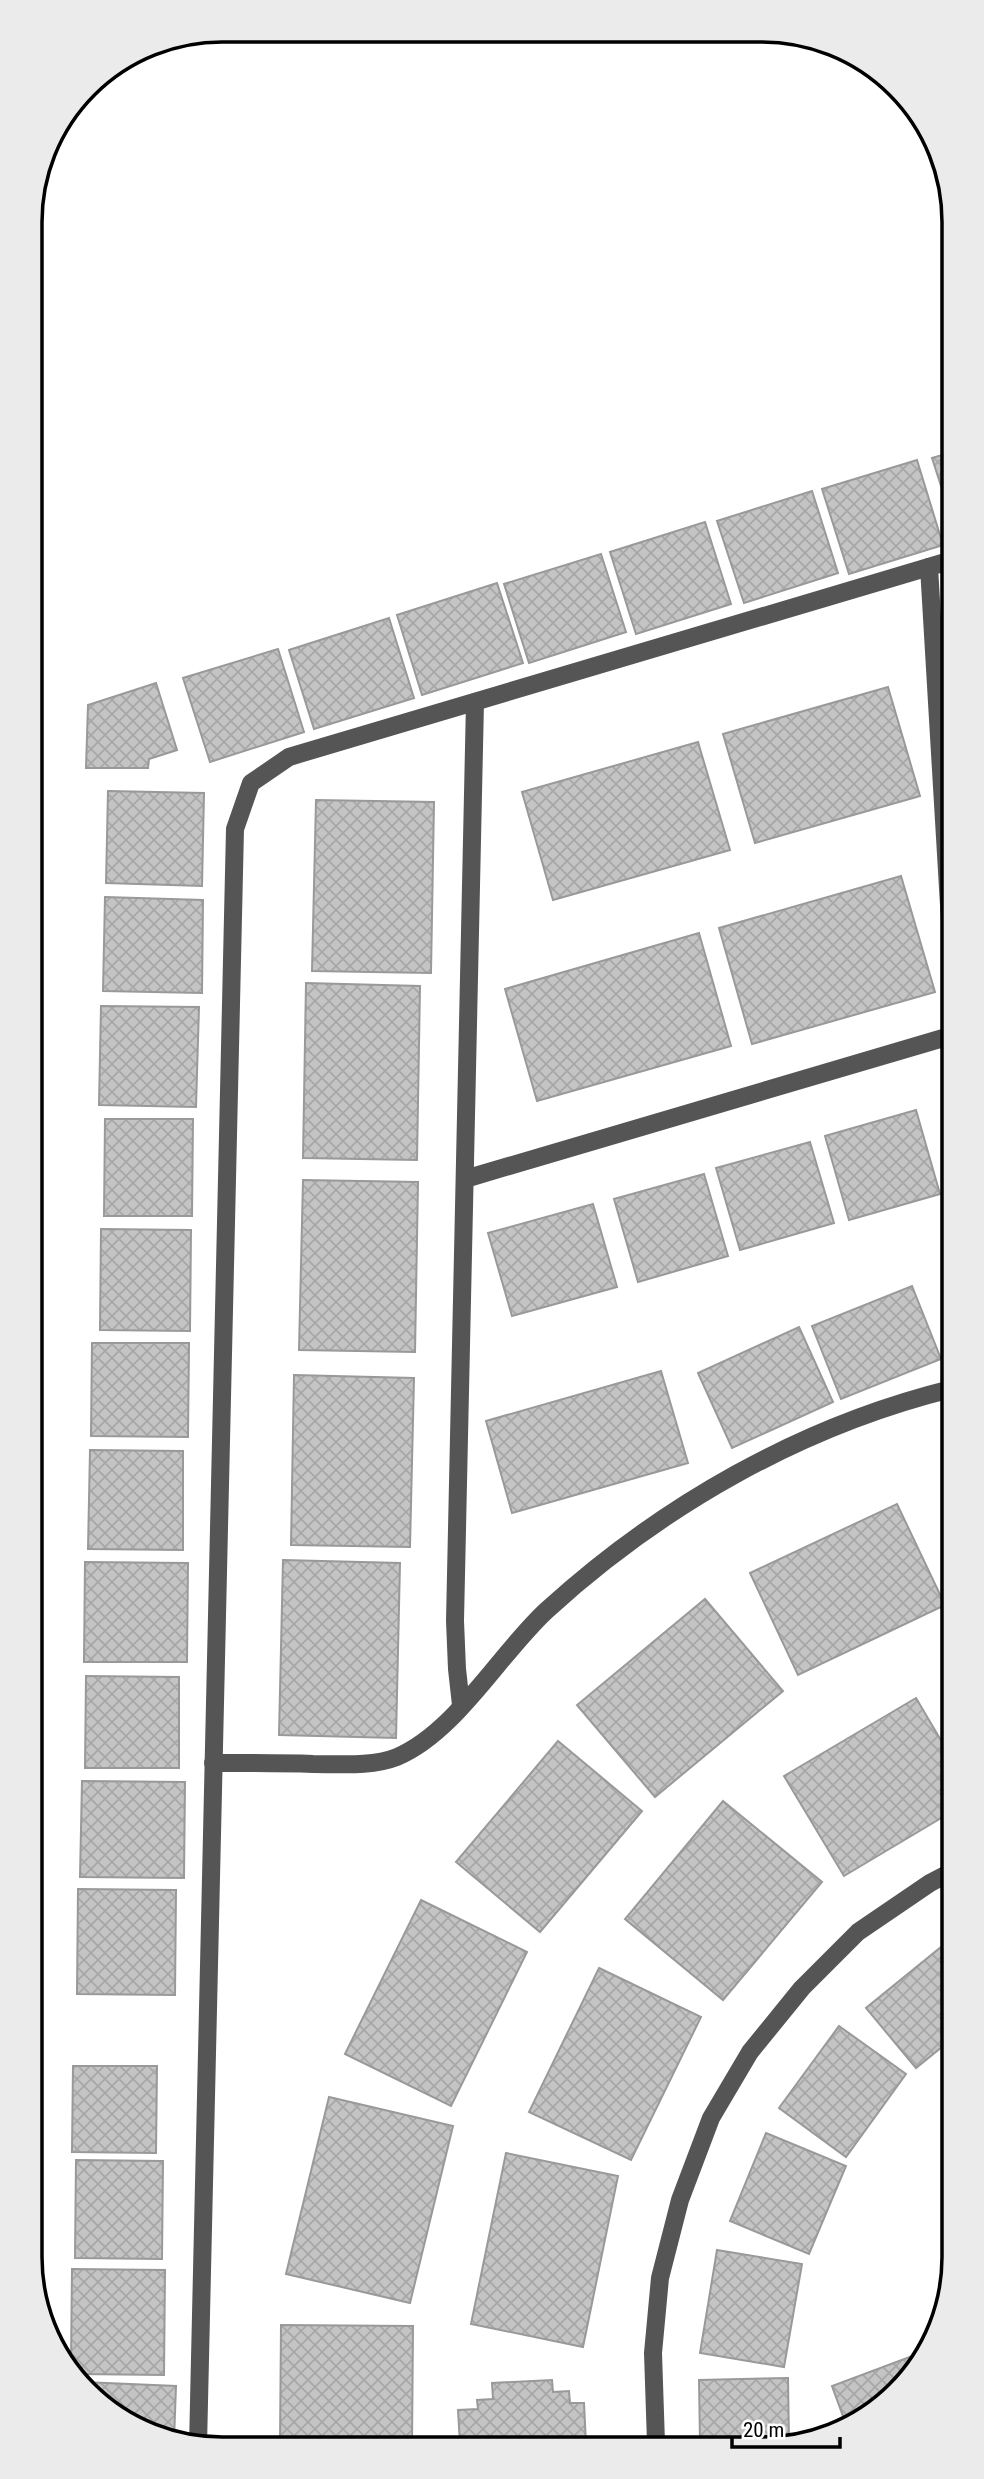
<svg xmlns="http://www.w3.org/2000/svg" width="984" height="2479" font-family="'Roboto Condensed',sans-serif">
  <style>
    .building { fill: url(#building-cross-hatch); stroke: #999; stroke-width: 2 }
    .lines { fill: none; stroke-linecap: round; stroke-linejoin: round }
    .minor { stroke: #555; stroke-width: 18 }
    .rim { fill: none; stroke: #000; stroke-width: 3.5 }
  </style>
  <defs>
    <pattern id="building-cross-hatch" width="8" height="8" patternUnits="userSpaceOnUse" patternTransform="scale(1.75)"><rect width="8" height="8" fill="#c4c4c4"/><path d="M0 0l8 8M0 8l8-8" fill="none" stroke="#a7a7a7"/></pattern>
  </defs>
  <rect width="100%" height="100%" fill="#fff"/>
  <!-- building -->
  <g class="building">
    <path d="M949 453V511L932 458Z"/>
    <path d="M917 460 943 545 849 574 822 489Z"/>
    <path d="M812 491 838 573 744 603 717 521Z"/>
    <path d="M705 522 731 604 636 634 610 552Z"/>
    <path d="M601 554 626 632 529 663 504 584Z"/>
    <path d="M497 583 523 663 422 695 397 615Z"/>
    <path d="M389 618 414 698 314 729 289 650Z"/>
    <path d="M278 649 304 732 210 762 183 678Z"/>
    <path d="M156 683 177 750 149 759 148 768H86L88 705Z"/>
    <path d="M888 687 920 796 755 843 723 734Z"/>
    <path d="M698 742 730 850 553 900 522 792Z"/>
    <path d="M108 791 204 793 202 886 106 883Z"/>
    <path d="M316 800 434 802 431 973 312 971Z"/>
    <path d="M901 876 935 992 752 1044 719 928Z"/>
    <path d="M105 897 203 900 202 993 103 991Z"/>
    <path d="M699 933 731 1046 537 1101 505 989Z"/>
    <path d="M306 983 420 986 417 1160 303 1158Z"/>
    <path d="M101 1006 199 1007 196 1107 99 1105Z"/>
    <path d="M916 1110 940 1194 849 1220 825 1136Z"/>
    <path d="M105 1119H193L192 1216H104Z"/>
    <path d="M810 1142 834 1223 740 1250 716 1168Z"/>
    <path d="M704 1174 728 1256 638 1282 614 1199Z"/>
    <path d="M303 1180 418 1182 415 1352 299 1350Z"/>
    <path d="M593 1204 617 1287 512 1316 488 1233Z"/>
    <path d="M101 1229 191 1230 190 1331 100 1330Z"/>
    <path d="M912 1286 941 1359 841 1399 812 1326Z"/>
    <path d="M799 1327 833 1402 732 1448 698 1373Z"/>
    <path d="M92 1343H189L188 1437 91 1436Z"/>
    <path d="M661 1371 688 1463 512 1513 486 1421Z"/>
    <path d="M294 1375 414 1378 410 1547 291 1545Z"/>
    <path d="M90 1450 183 1451V1550L88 1549Z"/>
    <path d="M897 1504 945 1605 798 1675 750 1573Z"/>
    <path d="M283 1560 400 1563 396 1738 279 1735Z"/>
    <path d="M85 1562 188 1563 187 1662H84Z"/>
    <path d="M705 1599 783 1691 655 1797 577 1705Z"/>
    <path d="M86 1676 179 1677V1768H85Z"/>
    <path d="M916 1698 952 1759 953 1811 844 1876 784 1776Z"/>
    <path d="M558 1741 642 1811 540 1932 456 1862Z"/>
    <path d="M82 1781 185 1782 184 1878 80 1877Z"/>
    <path d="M723 1801 822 1882 723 2000 625 1919Z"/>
    <path d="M78 1889 176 1890 175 1995 77 1994Z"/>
    <path d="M421 1900 527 1952 451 2106 345 2054Z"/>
    <path d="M946 1943 953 1951V2038L916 2068 866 2008Z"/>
    <path d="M599 1968 701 2017 631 2160 529 2112Z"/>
    <path d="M839 2026 906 2074 846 2157 779 2108Z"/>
    <path d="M73 2066H157L156 2153 72 2152Z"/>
    <path d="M329 2097 453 2126 410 2303 286 2274Z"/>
    <path d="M766 2133 846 2166 809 2254 730 2221Z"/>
    <path d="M506 2153 618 2176 583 2347 471 2324Z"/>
    <path d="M76 2160 163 2161 162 2259 75 2258Z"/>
    <path d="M717 2250 802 2264 784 2367 700 2353Z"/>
    <path d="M72 2269 165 2270 164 2375 78 2374 71 2363Z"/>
    <path d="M281 2325 413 2326 412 2445H280Z"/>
    <path d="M923 2352 914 2374 868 2417 847 2427 832 2386Z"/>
    <path d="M788 2378 789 2443H700L699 2380Z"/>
    <path d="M552 2380 553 2392 569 2391 570 2403H584L586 2444H460L458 2410 478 2409 477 2400 493 2399 492 2383Z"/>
    <path d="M83 2382 176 2386 174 2440 95 2401Z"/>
  </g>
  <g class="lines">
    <!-- minor -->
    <g class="minor">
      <path d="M929 567 950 922"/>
      <path d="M465 1179 950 1036"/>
      <path d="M461 1705 457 1669 455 1621 475 702"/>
      <path d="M213 1763C246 1763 280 1763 313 1764 340 1764 372 1767 397 1757 456 1732 500 1653 547 1610 661 1506 801 1426 951 1389"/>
      <path d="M656 2443 653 2353 660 2278 680 2200 711 2118 750 2052 802 1988 858 1932 930 1883 953 1871"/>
      <path d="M198 2446 235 829 251 783 289 757 949 561"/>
    </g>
  </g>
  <!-- crop -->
  <path d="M0 0H984V2479H0ZM222 42H762A180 180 0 0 1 942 222V2257A180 180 0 0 1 762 2437H222A180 180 0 0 1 42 2257V222A180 180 0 0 1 222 42Z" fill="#ebebeb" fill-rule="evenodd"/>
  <path class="rim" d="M222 42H762A180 180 0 0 1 942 222V2257A180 180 0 0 1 762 2437H222A180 180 0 0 1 42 2257V222A180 180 0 0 1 222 42Z"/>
  <!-- scale -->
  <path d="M732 2437v10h108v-10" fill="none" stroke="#000000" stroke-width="3.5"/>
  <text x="743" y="2437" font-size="21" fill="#000000" stroke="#ffffff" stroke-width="5" paint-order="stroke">20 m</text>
</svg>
